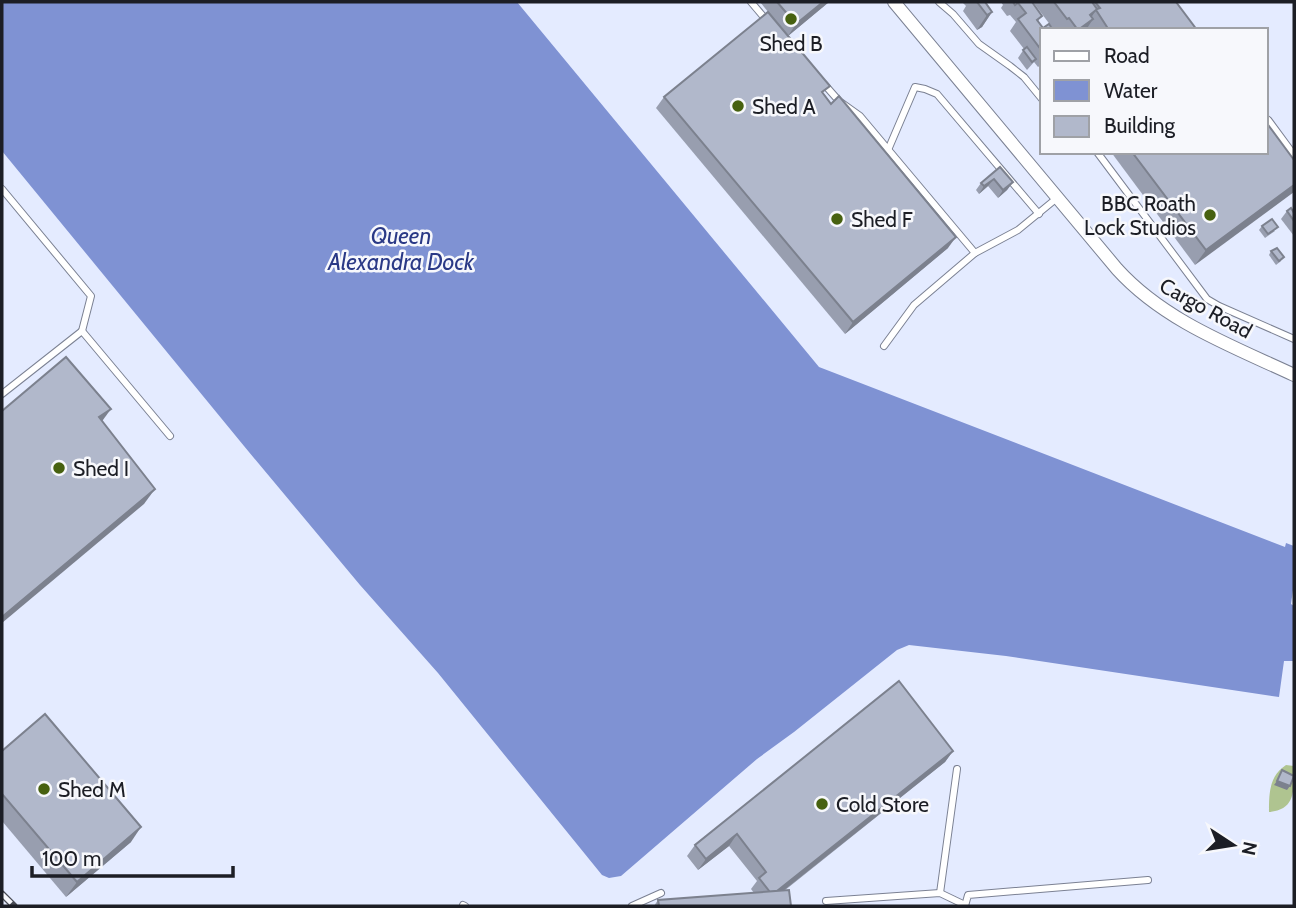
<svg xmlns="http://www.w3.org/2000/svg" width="1296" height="908" font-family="Cabin,sans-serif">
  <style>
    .green { fill: #afc490 }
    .water { fill: #7f92d3 }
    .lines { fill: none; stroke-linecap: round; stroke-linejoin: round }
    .service-casing { stroke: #7b8193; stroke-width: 8 }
    .minor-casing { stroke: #7b8193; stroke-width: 14 }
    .service { stroke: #fff; stroke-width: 6 }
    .minor { stroke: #fff; stroke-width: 12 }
    .rail-casing { stroke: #484b55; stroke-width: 7 }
    .rail { stroke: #f7f8fc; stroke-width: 4.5; stroke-dasharray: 13; stroke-linecap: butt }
    .wall { fill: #989eaf }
    .shaded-wall { fill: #7c818e }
    .building { fill: #b1b8cb; stroke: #7c818e; stroke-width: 2 }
    .poi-dot { fill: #476110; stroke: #f7f8fc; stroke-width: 2.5 }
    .labels { text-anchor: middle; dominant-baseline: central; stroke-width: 5; stroke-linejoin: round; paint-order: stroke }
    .poi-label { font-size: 21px; fill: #1c1e25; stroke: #f7f8fc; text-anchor: start }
    .street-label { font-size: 21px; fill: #1c1e25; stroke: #f7f8fc }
    .water-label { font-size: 23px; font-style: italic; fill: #2a3986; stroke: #f7f8fc }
  </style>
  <rect width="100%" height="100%" fill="#e4ebff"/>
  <!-- green -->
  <path class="green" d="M1286 765 1294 766C1294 790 1296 810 1269 812 1269 794 1269 776 1286 765Z"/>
  <!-- water -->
  <path class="water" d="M2 2H517L819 367 1285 547 1286 543 1294 546V583L1291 604 1294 606V661H1284L1279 697 1006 656 909 645 897 650 794 732 757 759 621 876 609 878 602 875 438 673 360 585 244 446 2 151Z"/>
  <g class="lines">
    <defs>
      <g id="service">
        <path d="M751 2 768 22"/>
        <path d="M939 2 953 14 979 44 1010 66 1024 77 1042 99"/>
        <path d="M824 84 839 101 860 116 975 253"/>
        <path d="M888 150 915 87 925 89 937 94 1039 214"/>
        <path d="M1097 152 1207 299 1219 306 1294 339"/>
        <path d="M2 189 91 296 82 331"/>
        <path d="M884 346 914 305 975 253 1018 230 1057 198"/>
        <path d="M2 394 82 331 170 436"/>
        <path d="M940 893 957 769"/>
        <path d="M826 901 940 893 965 905"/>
        <path d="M463 905 465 906"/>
        <path d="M632 906 661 893"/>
        <path d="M965 906 968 895 1148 880"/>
      </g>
      <g id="minor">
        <path d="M894 2 1117 269C1164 321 1232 346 1294 375"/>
        <path d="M1266 122 1294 160"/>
      </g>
    </defs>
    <!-- service casing -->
    <use href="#service" class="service-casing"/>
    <!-- minor casing -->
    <use href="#minor" class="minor-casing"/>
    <!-- service -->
    <use href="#service" class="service"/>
    <!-- minor -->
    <use href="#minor" class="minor"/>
    <defs>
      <path id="rail" d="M2 894 14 906"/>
    </defs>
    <!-- rail casing -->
    <use href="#rail" class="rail-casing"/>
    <!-- rail -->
    <use href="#rail" class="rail"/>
  </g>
  <!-- wall -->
  <g class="wall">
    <path d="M760 2H829L788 36Z"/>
    <path d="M962 2H985L992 12 982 27 977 30 963 11 966 6Z"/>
    <path d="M1001 2H1032L1042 30V64L1038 67 1034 62 1027 70 1018 58 1024 49 1010 31 1016 22 1010 15 1007 16 1001 8 1003 5Z"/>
    <path d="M1033 2H1176L1197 30H1089L1087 27 1086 30H1054Z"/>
    <path d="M824 94 948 248 845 334 656 108 664 97Z"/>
    <path d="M1111 152H1266L1294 160 1195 265Z"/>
    <path d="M1000 167 1013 182 1007 190 998 198 988 186 979 194 976 190 981 183Z"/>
    <path d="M1287 211 1294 213V236L1281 219Z"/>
    <path d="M1262 226 1275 231 1265 238 1259 230Z"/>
    <path d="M1271 251 1281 261 1276 265 1269 255Z"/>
    <path d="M2 751 131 842 66 897 2 821Z"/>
    <path d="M953 751 945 762 784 891 791 906H654L658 900 754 893 751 889 757 881 729 846 698 870 687 856 695 845Z"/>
  </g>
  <!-- shaded-wall -->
  <g class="shaded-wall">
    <path d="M823 2H829L788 36 796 24Z"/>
    <path d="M1096 10 1087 24 1093 19 1086 30H1079L1090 15Z"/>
    <path d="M992 12 982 27 977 30 987 15Z"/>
    <path d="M994 179 988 186 979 194 984 186Z"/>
    <path d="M1013 182 1007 190 998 198 1003 190Z"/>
    <path d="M1294 185V192L1195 265 1206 250Z"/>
    <path d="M956 237 948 248 845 334 853 322Z"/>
    <path d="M111 409 100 424 99 417Z"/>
    <path d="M155 489 144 504 2 623V617Z"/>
    <path d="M953 751 945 762 764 906 772 895Z"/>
    <path d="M1277 781 1290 786 1287 790 1274 785Z"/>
    <path d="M141 827 131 842 66 897 77 882Z"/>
    <path d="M737 834 729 846 698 870 706 859Z"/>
  </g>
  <!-- building -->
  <g class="building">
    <path d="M777 2H823L796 24Z"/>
    <path d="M977 2H985L992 12 987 15Z"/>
    <path d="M1013 2H1032L1042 16 1037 20 1043 28 1049 24 1053 30H1042V51L1018 19 1026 13 1018 3 1015 5Z"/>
    <path d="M1054 2H1092L1097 9 1100 8 1095 2H1176L1197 30H1103L1107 27 1096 10 1090 15 1093 19 1078 30 1069 18 1067 19Z"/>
    <path d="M768 12 830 86 822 92 831 104 839 96 956 237 853 322 664 97Z"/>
    <path d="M1027 47 1036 59 1032 62 1023 50Z"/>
    <path d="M1266 122 1294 160V185L1206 250 1132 152H1266Z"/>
    <path d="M1000 167 1013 182 1003 190 994 179 984 186 981 183Z"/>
    <path d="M1291 208 1294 213V221L1287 211Z"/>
    <path d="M1272 219 1278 227 1268 234 1262 226Z"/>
    <path d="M1277 248 1284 257 1279 261 1271 251Z"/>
    <path d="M66 357 111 409 99 417 155 489 2 617V411Z"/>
    <path d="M899 681 953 751 777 891 770 892 759 878 766 872 737 834 706 859 695 845Z"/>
    <path d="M45 714 141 827 77 882 2 794V751Z"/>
    <path d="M1282 770 1294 776 1290 786 1277 781Z"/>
    <path d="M789 890 791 906H659L658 900Z"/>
  </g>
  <!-- markers -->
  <g class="poi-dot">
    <circle cx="791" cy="19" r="7"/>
    <circle cx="738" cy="106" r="7"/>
    <circle cx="1210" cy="215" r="7"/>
    <circle cx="837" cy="219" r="7"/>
    <circle cx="59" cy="468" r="7"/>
    <circle cx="44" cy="789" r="7"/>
    <circle cx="822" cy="804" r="7"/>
  </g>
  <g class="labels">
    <!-- poi labels -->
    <g class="poi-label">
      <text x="791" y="43" text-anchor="middle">Shed B</text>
      <text x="752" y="106">Shed A</text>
      <text x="1196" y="203" text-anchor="end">BBC Roath<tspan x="1196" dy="24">Lock Studios</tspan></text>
      <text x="851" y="219">Shed F</text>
      <text x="73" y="468">Shed I</text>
      <text x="58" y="789">Shed M</text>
      <text x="836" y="804">Cold Store</text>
    </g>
    <!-- street labels -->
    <g class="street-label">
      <text transform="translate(1206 308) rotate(29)">Cargo Road</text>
    </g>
    <!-- water labels -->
    <g class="water-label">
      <text x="401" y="236">Queen<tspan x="401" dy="26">Alexandra Dock</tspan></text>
    </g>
  </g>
  <!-- border -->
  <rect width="1296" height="908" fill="none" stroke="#1c1e25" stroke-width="7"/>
  <!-- legend -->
  <rect x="1040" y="28" width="228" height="126" fill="#f7f8fc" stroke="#9fa1a6" stroke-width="2"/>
  <rect x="1054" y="51" width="35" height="10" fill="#ffffff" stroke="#9fa1a6" stroke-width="2"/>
  <text x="1104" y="63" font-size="21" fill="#1c1e25">Road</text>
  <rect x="1054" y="80" width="35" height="21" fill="#7f92d3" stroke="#9fa1a6" stroke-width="2"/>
  <text x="1104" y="98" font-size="21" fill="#1c1e25">Water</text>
  <rect x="1054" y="116" width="35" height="21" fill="#b1b8cb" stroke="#9fa1a6" stroke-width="2"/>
  <text x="1104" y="133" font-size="21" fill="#1c1e25">Building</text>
  <!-- north arrow -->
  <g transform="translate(1233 845) rotate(102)" stroke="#f7f8fc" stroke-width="5" paint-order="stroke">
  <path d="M0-5L12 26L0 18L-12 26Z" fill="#1c1e25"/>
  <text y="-10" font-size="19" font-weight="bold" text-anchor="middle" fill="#1c1e25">N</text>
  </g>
  <!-- scale -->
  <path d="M32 866v10h201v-10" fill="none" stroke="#1c1e25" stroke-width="3.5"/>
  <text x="42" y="866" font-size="21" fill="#1c1e25" stroke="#f7f8fc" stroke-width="5" paint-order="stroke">100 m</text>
</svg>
